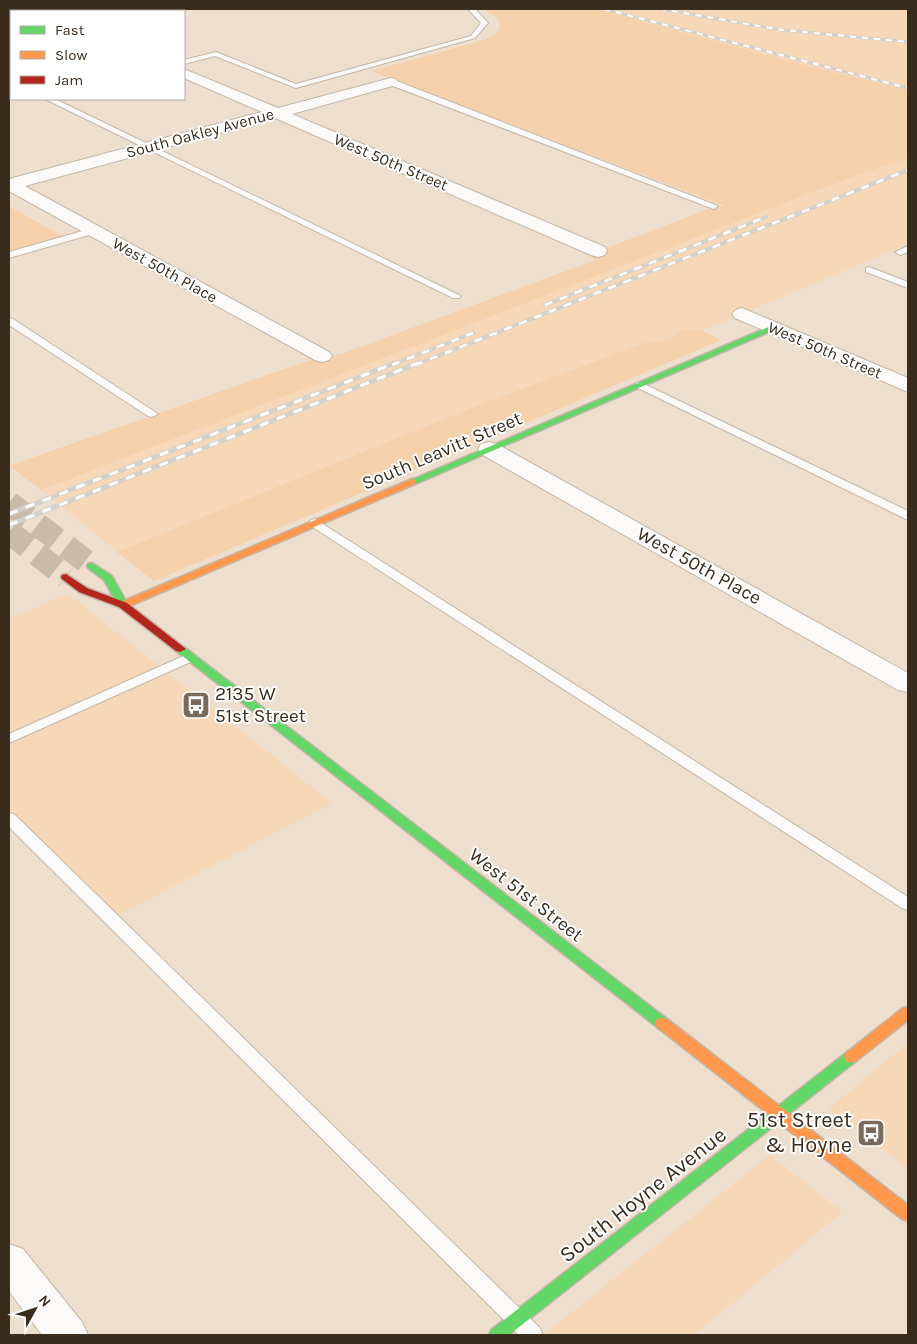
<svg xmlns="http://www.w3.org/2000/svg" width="917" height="1344" font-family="Karla,sans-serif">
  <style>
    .built { fill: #f6d8b9 }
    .green { fill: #f5d1ab }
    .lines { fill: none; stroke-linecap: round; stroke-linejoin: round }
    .secondary-tunnel { stroke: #cabaaa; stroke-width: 24; stroke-dasharray: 24 12; stroke-linecap: butt }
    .lane-casing { stroke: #c3b6a7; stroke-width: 2 }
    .street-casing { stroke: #c3b6a7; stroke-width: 2 }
    .fast-casing { stroke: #c3b6a7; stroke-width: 3 }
    .slow-casing { stroke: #c3b6a7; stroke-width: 3 }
    .jam-casing { stroke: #c3b6a7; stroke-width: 3 }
    .lane { fill: #fcfaf8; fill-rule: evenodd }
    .street { fill: #fcfaf8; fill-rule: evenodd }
    .fast { fill: #63d668; fill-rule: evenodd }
    .slow { fill: #ff974d; fill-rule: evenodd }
    .jam { fill: #b3261e; fill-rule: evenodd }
    .rail-far2-casing { stroke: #d4d0ca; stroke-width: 3 }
    .rail-far1-casing { stroke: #d4d0ca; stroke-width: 4 }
    .rail-casing { stroke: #d4d0ca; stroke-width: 5 }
    .rail-far2 { stroke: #fff; stroke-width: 2; stroke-dasharray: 6; stroke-linecap: butt }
    .rail-far1 { stroke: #fff; stroke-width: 2.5; stroke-dasharray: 8; stroke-linecap: butt }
    .rail { stroke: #fff; stroke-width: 3; stroke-dasharray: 9; stroke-linecap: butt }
    .labels { text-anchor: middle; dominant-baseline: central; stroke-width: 4; stroke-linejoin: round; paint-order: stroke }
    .far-street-label { font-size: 16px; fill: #3a2c1d; stroke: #fff }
    .street-label { font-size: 19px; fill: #3a2c1d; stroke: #fff }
    .poi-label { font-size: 19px; fill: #3a2c1d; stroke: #fff; text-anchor: start }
    .near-poi-label { font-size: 22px; fill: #3a2c1d; stroke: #fff; text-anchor: end }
    .near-street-label { font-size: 22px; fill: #3a2c1d; stroke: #fff }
  </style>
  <rect width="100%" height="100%" fill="#eedecd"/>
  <!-- built -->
  <g class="built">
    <path d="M517 9H908V122Z"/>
    <path d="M908 139V244L702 331 721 340 154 581 41 490 9 466 307 361 344 353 596 260 586 255Z"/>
    <path d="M68 594 153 661 332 803 111 919 9 818V619Z"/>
    <path d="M908 1043V1169L828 1109Z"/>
    <path d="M770 1155 842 1212 694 1335H543Z"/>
  </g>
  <!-- green -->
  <g class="green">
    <path d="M483 9H595L812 67 908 90V158L855 176 41 490 9 466 307 361 344 353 596 260 590 257 610 250 607 248 714 207 725 206 371 71 480 41 496 34 500 26 496 17Z"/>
    <path d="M9 206 62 236 9 252Z"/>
    <path d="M684 329 702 331 721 340 154 581 117 552 481 404 644 343 669 340Z"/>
  </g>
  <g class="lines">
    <!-- secondary-tunnel -->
    <g class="secondary-tunnel">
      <path d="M9 503 92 566"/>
      <path d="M9 532 66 577"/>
    </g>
    <defs>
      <g id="lane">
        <path d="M468 9H475L488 23 475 38 296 88 215 56 184 64V60L216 52 296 84 471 36 481 23Z"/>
        <rect x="9" y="77" width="2" height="6"/>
        <path d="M388 80H394L718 206 714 209 711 208 388 84Z"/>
        <path d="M45 99H55L461 296 459 298H453Z"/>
        <path d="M93 228 96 229V233L9 258V252Z"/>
        <path d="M908 246V252L900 255 895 252Z"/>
        <path d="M869 267 908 282V288L866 272V268Z"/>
        <path d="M9 318 13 319 158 414 152 417 148 416 9 325Z"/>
        <path d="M640 382 908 511V520L636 387 635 385 636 383Z"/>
        <path d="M315 519 908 897V910L902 908 311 526 309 523 311 520Z"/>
        <path d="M190 653 197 657 195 660 9 743V734Z"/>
        <path d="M9 813 14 814 540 1328 543 1335H519L9 827Z"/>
      </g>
      <g id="street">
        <path d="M26 9H44L46 11H28Z"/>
        <path d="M184 69 278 108 391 78 396 79 398 82 396 85 292 114 605 247 607 251 605 255 598 257 591 255 275 118 25 186 329 352 332 356 329 360 322 362 315 360 9 191V179L262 112 184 78Z"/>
        <path d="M742 308 908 378V392L735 318 732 314 735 310Z"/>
        <path d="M489 442 497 444 908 673V692L898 690 481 454 478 449 481 444Z"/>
        <path d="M9 1244 23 1249 82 1322 88 1335H42L9 1291Z"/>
      </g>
      <g id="fast">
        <path d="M61 9H72L65 11H54Z"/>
        <path d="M11 19V23L9 24V20Z"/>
        <path d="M771 326H777L778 328 415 484H409L407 482Z"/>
        <path d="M92 563 112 576 128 605 127 607H119L104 580 88 568 87 566 88 564Z"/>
        <path d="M180 646 184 647 667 1019 669 1023 667 1027 662 1028 657 1027 176 651 174 649Z"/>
        <path d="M851 1051 856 1053 858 1057 856 1061 509 1335H489L491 1330 846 1053Z"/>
      </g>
      <g id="slow">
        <path d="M412 479 415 480V484L127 607 123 608 118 605 119 603Z"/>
        <path d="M908 1007V1020L856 1061 851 1063 846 1061 844 1057 846 1053 903 1008Z"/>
        <path d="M662 1018 667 1019 908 1205V1221L902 1219 657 1027 655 1023 657 1019Z"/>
      </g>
      <path id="jam" d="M66 574 87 588 127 603 186 649 180 652 176 651 119 607 79 592 62 579 61 577 62 575Z"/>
    </defs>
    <!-- lane casing -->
    <use href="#lane" class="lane-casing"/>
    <!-- street casing -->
    <use href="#street" class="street-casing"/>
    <!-- fast casing -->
    <use href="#fast" class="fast-casing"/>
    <!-- slow casing -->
    <use href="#slow" class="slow-casing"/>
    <!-- jam casing -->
    <use href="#jam" class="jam-casing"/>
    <!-- lane -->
    <use href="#lane" class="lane"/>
    <!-- street -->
    <use href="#street" class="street"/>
    <!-- fast -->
    <use href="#fast" class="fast"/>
    <!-- slow -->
    <use href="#slow" class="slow"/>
    <!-- jam -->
    <use href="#jam" class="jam"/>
    <defs>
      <g id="rail-far2">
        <path d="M604 9 908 88"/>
        <path d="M660 9 783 30 908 42"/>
      </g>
      <g id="rail-far1">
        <path d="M545 305 766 217"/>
        <path d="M392 365 473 333"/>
        <path d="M415 365 908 170"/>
      </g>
      <g id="rail">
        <path d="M9 514 395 363"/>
        <path d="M9 525 418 363"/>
      </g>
    </defs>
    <!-- rail-far2 casing -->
    <use href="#rail-far2" class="rail-far2-casing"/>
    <!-- rail-far1 casing -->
    <use href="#rail-far1" class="rail-far1-casing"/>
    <!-- rail casing -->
    <use href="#rail" class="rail-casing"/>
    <!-- rail-far2 -->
    <use href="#rail-far2" class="rail-far2"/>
    <!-- rail-far1 -->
    <use href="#rail-far1" class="rail-far1"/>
    <!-- rail -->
    <use href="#rail" class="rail"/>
  </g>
  <!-- icons -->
  <defs>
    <symbol id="bus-square" viewBox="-11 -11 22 22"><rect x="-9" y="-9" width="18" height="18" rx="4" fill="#796a5b" stroke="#fff"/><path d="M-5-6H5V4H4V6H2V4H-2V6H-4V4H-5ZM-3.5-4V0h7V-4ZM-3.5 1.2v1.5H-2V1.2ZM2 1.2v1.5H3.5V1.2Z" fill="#fff"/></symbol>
  </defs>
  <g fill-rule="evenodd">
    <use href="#bus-square" x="180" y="689" width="32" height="32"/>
    <use href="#bus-square" x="855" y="1117" width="32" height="32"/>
  </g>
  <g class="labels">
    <!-- far-street labels -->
    <g class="far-street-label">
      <text transform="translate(200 133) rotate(-15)">South Oakley Avenue</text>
      <text transform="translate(391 162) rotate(23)">West 50th Street</text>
      <text transform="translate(165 270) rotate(29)">West 50th Place</text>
      <text transform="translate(825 350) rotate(23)">West 50th Street</text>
    </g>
    <!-- street labels -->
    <g class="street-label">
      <text transform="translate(442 451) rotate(-23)">South Leavitt Street</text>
      <text transform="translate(699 566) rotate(29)">West 50th Place</text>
      <text transform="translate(526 895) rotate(38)">West 51st Street</text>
    </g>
    <!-- poi labels -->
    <g class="poi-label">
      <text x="215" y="694">2135 W<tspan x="215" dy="22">51st Street</tspan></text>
    </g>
    <!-- near-poi labels -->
    <g class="near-poi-label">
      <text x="852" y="1120">51st Street<tspan x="852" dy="25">&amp; Hoyne</tspan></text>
    </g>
    <!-- near-street labels -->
    <g class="near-street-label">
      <text transform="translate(643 1195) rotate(-38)">South Hoyne Avenue</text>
    </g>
  </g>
  <!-- border -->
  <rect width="917" height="1344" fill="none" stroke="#3a2c1d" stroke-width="20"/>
  <!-- legend -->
  <rect x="10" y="10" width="175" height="90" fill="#ffffff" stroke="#b0aba5"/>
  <rect x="20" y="26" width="25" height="8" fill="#63d668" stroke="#b0aba5"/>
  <text x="55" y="35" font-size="15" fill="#3a2c1d">Fast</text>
  <rect x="20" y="51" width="25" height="8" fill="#ff974d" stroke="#b0aba5"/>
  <text x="55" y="60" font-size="15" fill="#3a2c1d">Slow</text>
  <rect x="20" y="76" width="25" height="8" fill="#b3261e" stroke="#b0aba5"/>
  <text x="55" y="85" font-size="15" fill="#3a2c1d">Jam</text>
  <!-- north arrow -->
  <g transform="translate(35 1309) rotate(50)" stroke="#ffffff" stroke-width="4" paint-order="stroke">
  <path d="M0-4L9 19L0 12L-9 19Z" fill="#3a2c1d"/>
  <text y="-8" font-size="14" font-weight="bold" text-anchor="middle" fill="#3a2c1d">N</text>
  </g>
</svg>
